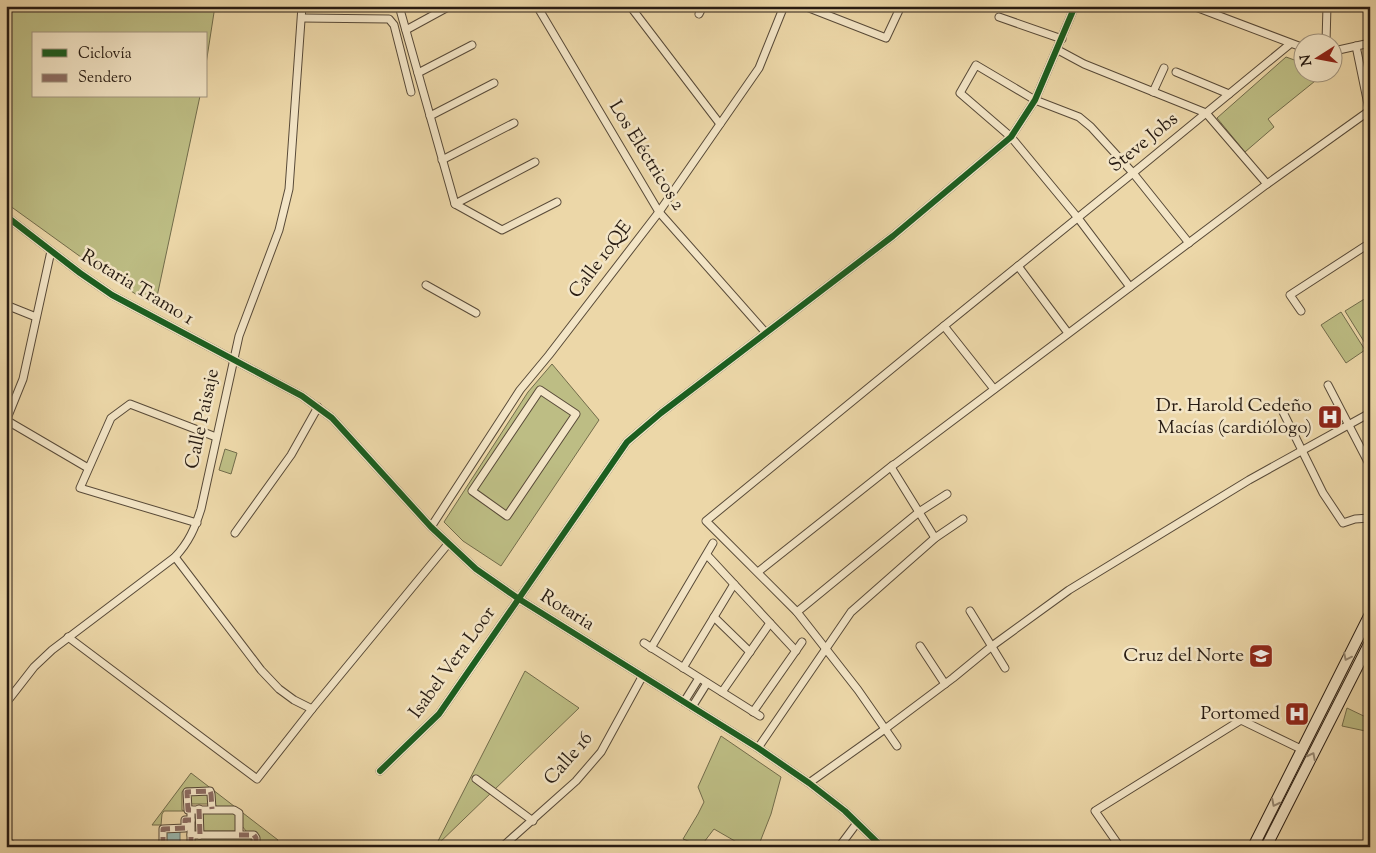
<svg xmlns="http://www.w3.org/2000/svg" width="1376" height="853" font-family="'Sorts Mill Goudy',serif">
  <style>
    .green { fill: #bdbd84; stroke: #726c4b }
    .water { fill: #9ab8af; stroke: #6c7970 }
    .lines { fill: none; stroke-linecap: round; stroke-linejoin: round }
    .street-casing { stroke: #584a38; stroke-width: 9 }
    .secondary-casing { stroke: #271b12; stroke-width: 12 }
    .primary-casing { stroke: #271b12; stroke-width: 14 }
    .street { stroke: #f3e5c6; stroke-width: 7 }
    .secondary { stroke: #f3e5c6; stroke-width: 10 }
    .primary { stroke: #ecd7a8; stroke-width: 11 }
    .quiet { stroke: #8d6e63; stroke-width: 5; stroke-dasharray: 10 5; stroke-linecap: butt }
    .cycleway-casing { stroke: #f3e5c6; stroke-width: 9 }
    .cycleway { stroke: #1b5e20; stroke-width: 6 }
    .oneway { stroke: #978a75 }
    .labels { text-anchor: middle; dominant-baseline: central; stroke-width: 5; stroke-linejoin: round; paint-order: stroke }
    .street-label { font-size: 19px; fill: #271b12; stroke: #f3e5c6 }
    .poi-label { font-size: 19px; fill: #271b12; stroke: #f3e5c6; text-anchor: end }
  </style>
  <rect width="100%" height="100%" fill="#ecd7a8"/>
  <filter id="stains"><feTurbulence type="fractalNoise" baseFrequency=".004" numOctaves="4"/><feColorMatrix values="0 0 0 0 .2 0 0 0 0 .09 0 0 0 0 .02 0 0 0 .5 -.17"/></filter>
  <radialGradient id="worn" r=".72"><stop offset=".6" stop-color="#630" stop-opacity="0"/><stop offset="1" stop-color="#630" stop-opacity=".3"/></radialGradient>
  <!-- green -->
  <g class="green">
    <path d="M6 6H215L206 64V34H34V96H200L155 306 110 278 6 203Z"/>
    <path d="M1286 57 1303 63 1304 72 1325 73 1268 119 1274 127 1245 152 1217 118Z"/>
    <path d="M1366 298 1370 304V347L1368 348 1345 311Z"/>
    <path d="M1341 312 1365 350 1346 363 1321 325Z"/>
    <path d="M552 364 599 420 501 566 463 541 444 522 528 392Z"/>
    <path d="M225 449 237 453 231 474 219 470Z"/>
    <path d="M525 671 579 708 435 847Z"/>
    <path d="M1347 708 1370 719V732L1342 726Z"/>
    <path d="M721 736 781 777 771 814 758 847H739L740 844 714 829 701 846 683 839 698 814 704 802 698 787Z"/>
    <path d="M191 773 278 840 274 847H259L242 826V814C218 808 216 812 206 788H185L182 792V810L184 811H164L162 814 161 825H152Z"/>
    <path d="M210 794V804H189V795Z"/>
    <rect x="203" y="813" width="33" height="18"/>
    <rect x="193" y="838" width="58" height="9"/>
  </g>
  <!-- water -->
  <rect class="water" x="166" y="830" width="14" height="17"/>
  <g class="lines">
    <defs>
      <g id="street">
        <path d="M399 6 455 204 502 230 557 202"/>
        <path d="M537 6 659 212 766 333"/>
        <path d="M630 6 720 124"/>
        <path d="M804 6 886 38 901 6"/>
        <path d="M1193 6 1304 48"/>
        <path d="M699 14 703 6"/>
        <path d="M999 17 1062 39"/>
        <path d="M302 18 389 19 394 25 411 92"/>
        <path d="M406 30 450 6"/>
        <path d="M1326 42 1327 6"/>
        <path d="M1356 46 1370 114"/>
        <path d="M1058 50 1084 64 1206 113 1267 184"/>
        <path d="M1334 51 1370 43"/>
        <path d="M1176 72 1229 94"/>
        <path d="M418 73 472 45"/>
        <path d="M1153 92 1164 68"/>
        <path d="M430 116 494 83"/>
        <path d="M442 160 514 123"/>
        <path d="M455 204 535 162"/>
        <path d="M6 216 80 273 112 295 302 396 332 418 431 527 476 569 519 599 758 748 809 783 845 811 882 847"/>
        <path d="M1018 266 1068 333"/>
        <path d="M426 285 476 313"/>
        <path d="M1130 287 1078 218 1011 137 960 93 976 65 1035 100 1079 117 1091 127 1133 173 1189 243"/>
        <path d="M6 305 36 317"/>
        <path d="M1301 311 1290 295 1370 243"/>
        <path d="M1369 355 1370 356"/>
        <path d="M1328 385 1368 462"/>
        <path d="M994 389 944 326 1133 173 1290 44"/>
        <path d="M540 390 576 414 507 516 472 491Z"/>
        <path d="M1283 412 1323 493 1343 523 1355 519 1370 518"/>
        <path d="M6 420 88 468"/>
        <path d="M6 421 23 379 51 251"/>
        <path d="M197 523 80 488 111 418 130 404 216 437"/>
        <path d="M431 527 520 390 549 355 659 212 759 68 784 6"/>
        <path d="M235 533 291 455 318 407"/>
        <path d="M935 538 891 467 1267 184 1369 111"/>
        <path d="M707 555 796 651"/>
        <path d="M175 557 261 670 279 689 294 700 312 709 448 544"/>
        <path d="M758 572 893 465"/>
        <path d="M970 611 1005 668"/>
        <path d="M797 612 919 512 947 494"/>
        <path d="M714 617 750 652"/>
        <path d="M68 637 257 779 312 709"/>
        <path d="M644 643 760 716"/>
        <path d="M920 646 945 684"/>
        <path d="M651 648 713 543"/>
        <path d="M683 668 734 584"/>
        <path d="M722 692 770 623"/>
        <path d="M684 702 699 678"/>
        <path d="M6 703 34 667 52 650 175 557C189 542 195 528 201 509L239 336 279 230 289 189 302 6"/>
        <path d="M692 707 707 683"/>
        <path d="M753 712 802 642"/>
        <path d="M897 746 858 690 797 612 706 521 944 326"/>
        <path d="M758 748 851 612 935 538 963 519"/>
        <path d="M380 771 439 714 627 442 661 413 893 236 1011 137 1035 100 1075 6"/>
        <path d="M476 779 533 821"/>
        <path d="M809 783 885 729 953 678 992 646 1069 590 1249 480 1370 413"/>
        <path d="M199 809 200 835"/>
        <path d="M191 810H188L187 792 210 791 211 794 212 809"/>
        <path d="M239 835V813L234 810H191V835H254L256 838V847"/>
        <path d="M163 847V829L185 828V820H191"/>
        <path d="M191 847V835"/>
        <path d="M502 847 576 781 601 752 642 677"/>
        <path d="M839 847 857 823"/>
        <path d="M1120 847 1095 811 1241 720 1303 750"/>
      </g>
      <g id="secondary">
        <path d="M1253 847 1370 614"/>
        <path d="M1266 847 1370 642"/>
      </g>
      <path id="primary" d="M6 843 10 847"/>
    </defs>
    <!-- street casing -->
    <use href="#street" class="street-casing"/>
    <!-- secondary casing -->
    <use href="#secondary" class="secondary-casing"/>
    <!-- primary casing -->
    <use href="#primary" class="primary-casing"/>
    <!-- street -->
    <use href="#street" class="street"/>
    <!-- secondary -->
    <use href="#secondary" class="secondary"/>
    <!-- primary -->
    <use href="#primary" class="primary"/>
    <!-- quiet -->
    <g class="quiet">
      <path d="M199 809 200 835"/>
      <path d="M191 810H188L187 792 210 791 211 794 212 809"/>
      <path d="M239 835H254L256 838V847"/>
      <path d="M163 847V829L185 828V820H191"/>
      <path d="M191 847V835"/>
    </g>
    <defs>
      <g id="cycleway">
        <path d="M6 216 80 273 112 295 302 396 332 418 431 527 476 569 519 599 758 748 809 783 845 811 882 847"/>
        <path d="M380 771 439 714 627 442 661 413 893 236 1011 137 1035 100 1075 6"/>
      </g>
    </defs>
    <!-- cycleway casing -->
    <use href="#cycleway" class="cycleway-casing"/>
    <!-- cycleway -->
    <use href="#cycleway" class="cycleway"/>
  </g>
  <!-- one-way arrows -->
  <defs><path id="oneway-chevron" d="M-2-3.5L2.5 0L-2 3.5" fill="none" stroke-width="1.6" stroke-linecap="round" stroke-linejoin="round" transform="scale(1.25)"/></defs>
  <g class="oneway">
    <use href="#oneway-chevron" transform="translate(1347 657) rotate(116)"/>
    <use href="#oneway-chevron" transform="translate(1312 756) rotate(-63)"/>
    <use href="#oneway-chevron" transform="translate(1275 803) rotate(117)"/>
  </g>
  <!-- icons -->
  <defs>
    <symbol id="hospital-square" viewBox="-11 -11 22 22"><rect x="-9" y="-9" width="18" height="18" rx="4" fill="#8f2418" stroke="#f3e5c6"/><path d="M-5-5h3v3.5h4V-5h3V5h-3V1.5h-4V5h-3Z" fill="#fff"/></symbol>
    <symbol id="school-square" viewBox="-11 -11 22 22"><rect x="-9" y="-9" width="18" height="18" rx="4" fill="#8f2418" stroke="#f3e5c6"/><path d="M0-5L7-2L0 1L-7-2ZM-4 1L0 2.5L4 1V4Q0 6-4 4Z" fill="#fff"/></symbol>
  </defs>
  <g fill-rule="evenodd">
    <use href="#hospital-square" x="1316" y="403" width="28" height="28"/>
    <use href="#school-square" x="1247" y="642" width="28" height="28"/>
    <use href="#hospital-square" x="1283" y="700" width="28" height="28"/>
  </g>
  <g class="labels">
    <!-- street labels -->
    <g class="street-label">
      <text transform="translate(1144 143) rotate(-39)">Steve Jobs</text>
      <text transform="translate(646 156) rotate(58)">Los Eléctricos 2</text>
      <text transform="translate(601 260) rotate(-53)">Calle 10QE</text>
      <text transform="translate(137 288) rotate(31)">Rotaria Tramo 1</text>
      <text transform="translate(203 419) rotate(-78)">Calle Paisaje</text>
      <text transform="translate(567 611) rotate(32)">Rotaria</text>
      <text transform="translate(453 663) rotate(-54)">Isabel Vera Loor</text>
      <text transform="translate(569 759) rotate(-49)">Calle 16</text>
    </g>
    <!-- poi labels -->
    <g class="poi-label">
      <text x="1312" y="406">Dr. Harold Cedeño<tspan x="1312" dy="22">Macías (cardiólogo)</tspan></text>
      <text x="1244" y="656">Cruz del Norte</text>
      <text x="1280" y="714">Portomed</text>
    </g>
  </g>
  <!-- margin -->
  <rect width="1376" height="853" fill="none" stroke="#ecd7a8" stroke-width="25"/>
  <rect x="8" y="8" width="1361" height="838" fill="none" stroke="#271b12" stroke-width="2.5"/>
  <rect x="12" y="12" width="1351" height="828" fill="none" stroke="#271b12"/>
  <!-- legend -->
  <rect x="32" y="32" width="175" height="65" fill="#f3e5c6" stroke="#a1947e"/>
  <rect x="42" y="49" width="25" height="8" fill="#1b5e20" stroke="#a1947e"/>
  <text x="78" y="58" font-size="15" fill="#271b12">Ciclovía</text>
  <rect x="42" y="74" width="25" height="8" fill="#8d6e63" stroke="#a1947e"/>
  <text x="78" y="82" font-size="15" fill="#271b12">Sendero</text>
  <!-- north arrow -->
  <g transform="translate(1318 58) rotate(259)"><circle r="24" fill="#f3e5c6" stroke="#a1947e"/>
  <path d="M0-4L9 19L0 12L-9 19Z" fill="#8f2418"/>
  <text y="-8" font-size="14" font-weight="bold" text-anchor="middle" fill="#271b12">N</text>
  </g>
  <rect width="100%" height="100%" filter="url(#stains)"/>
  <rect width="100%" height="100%" fill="url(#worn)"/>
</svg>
